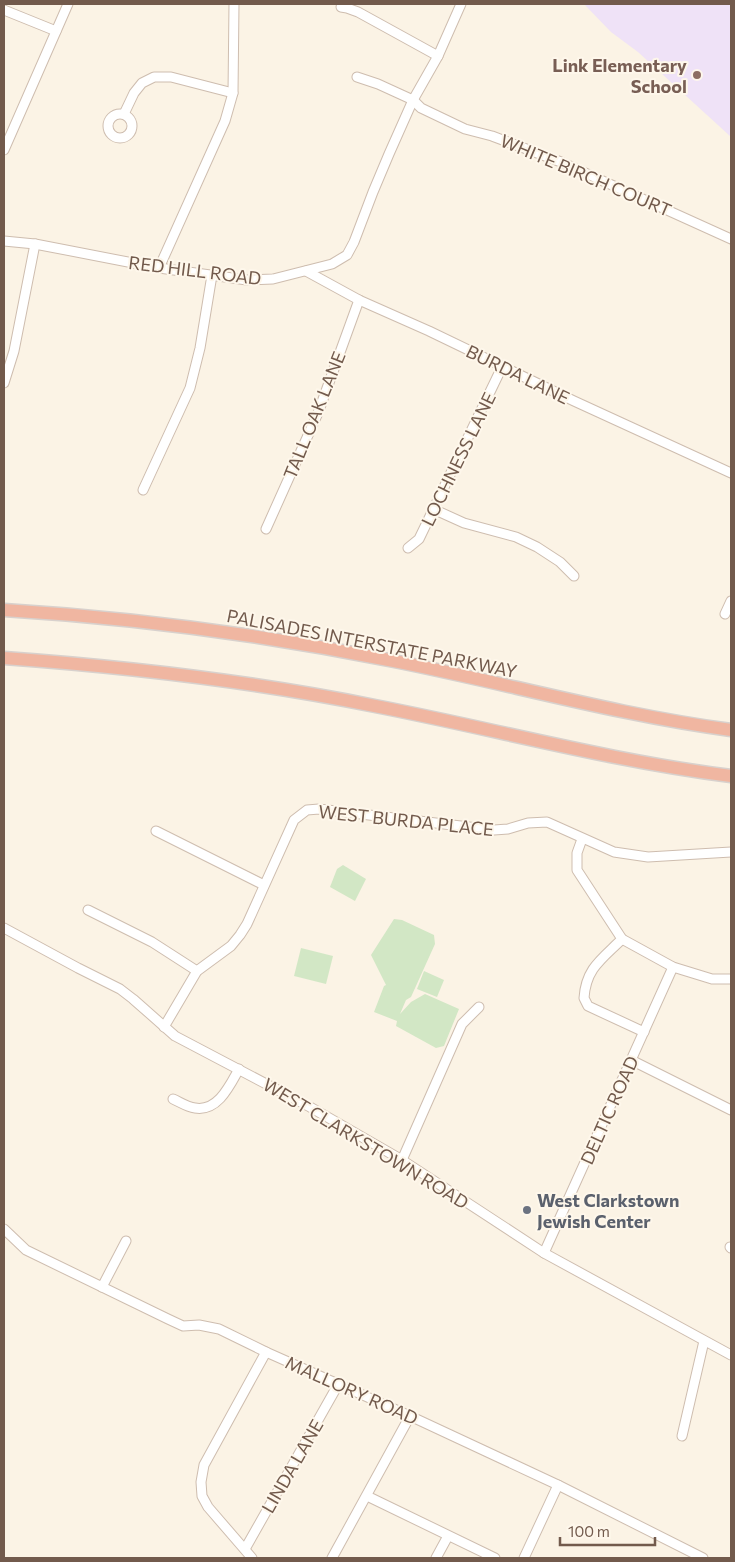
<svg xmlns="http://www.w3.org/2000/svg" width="735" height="1562" font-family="Commissioner,sans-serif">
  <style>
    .education { fill: #efe2f7 }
    .green { fill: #d2e7c5 }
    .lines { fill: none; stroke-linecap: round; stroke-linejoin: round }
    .minor-casing { stroke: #cebdaf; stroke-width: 11 }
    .highway-casing { stroke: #d8d1cd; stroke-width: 15 }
    .minor { stroke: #fff; stroke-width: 9 }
    .highway { stroke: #f0b6a1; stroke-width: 12 }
    .education-dot { fill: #8d6e63; stroke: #fef7eb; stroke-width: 2 }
    .worship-dot { fill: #6b7280; stroke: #fef7eb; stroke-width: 2 }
    .labels { text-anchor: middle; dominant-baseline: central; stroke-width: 4; stroke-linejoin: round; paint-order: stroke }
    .education-label { font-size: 18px; font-weight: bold; fill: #785e54; stroke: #fef7eb; text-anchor: end }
    .street-label { font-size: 18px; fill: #725a4c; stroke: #fef7eb }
    .worship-label { font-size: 18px; font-weight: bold; fill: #5b616d; stroke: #fef7eb; text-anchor: start }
  </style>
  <rect width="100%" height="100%" fill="#fbf3e5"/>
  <!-- education -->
  <path class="education" d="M584 4H731V135L730 136 638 52 611 32Z"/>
  <!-- green -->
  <g class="green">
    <path d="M343 865 366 879 355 901 330 887 337 869Z"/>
    <path d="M394 919 402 920 434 935 435 944 411 997 406 1000 400 1014 411 1002 425 994 459 1009 444 1046 436 1048 396 1026 397 1021 374 1012 384 986 386 985 371 955Z"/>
    <path d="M301 948 333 956 326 984 294 976Z"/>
    <path d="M424 971 444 980 437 997 417 989Z"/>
  </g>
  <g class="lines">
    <defs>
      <g id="minor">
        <path d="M341 7 347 8 358 12 438 56"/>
        <path d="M4 10 56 31"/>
        <path d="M357 77 378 84 413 100 421 108 465 129 492 136 561 162 731 239"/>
        <path d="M124 114 134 93 142 83 154 77H171L233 93"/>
        <circle cx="120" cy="126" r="12"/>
        <path d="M4 150 68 4"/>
        <path d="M4 241 35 244 159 268 247 280 273 279 332 264 347 255 354 242 373 192 389 154 413 100 438 56 461 4"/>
        <path d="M159 268 225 121 233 93 234 4"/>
        <path d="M306 271 359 300 429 331 574 401 731 473"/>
        <path d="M4 383 14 351 35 244"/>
        <path d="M143 490 190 388 200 348 212 275"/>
        <path d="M433 509 464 523 516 537 537 547 560 562 574 576"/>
        <path d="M266 529 318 413 359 300"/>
        <path d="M408 548 419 539 502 367"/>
        <path d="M725 614 731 601"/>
        <path d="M156 831 264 885"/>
        <path d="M582 839 577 853V870L622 939 673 967 712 979H731"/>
        <path d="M88 910 152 942 197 971"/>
        <path d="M4 928 78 968 120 989 133 999 175 1036 310 1107 402 1160 544 1253 731 1355"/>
        <path d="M622 939C602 959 586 968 584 998L588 1006 644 1032"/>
        <path d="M164 1027 197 971 231 946 240 935 247 924 294 820 307 810 319 809 494 830 508 829 528 823 547 822 614 852 648 857 731 852"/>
        <path d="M631 1060 731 1110"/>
        <path d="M173 1099C180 1102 187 1107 195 1108 218 1112 230 1085 239 1069"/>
        <path d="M402 1160 462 1024 479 1007"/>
        <path d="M4 1229 26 1250 168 1319 183 1326 199 1325 219 1329 266 1352 410 1416 558 1485 703 1558"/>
        <path d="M730 1247 731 1248"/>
        <path d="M544 1253 673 967"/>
        <path d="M102 1287 126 1241"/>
        <path d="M682 1436 704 1341"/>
        <path d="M367 1496 495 1558"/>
        <path d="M245 1549 339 1383"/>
        <path d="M252 1558 208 1507 202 1496 201 1482 204 1465 266 1352"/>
        <path d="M332 1558 410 1416"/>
        <path d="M436 1558 448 1536"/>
        <path d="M524 1558 558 1485"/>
      </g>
      <g id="highway">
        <path d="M4 610C135 618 265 635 394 661 506 683 617 715 731 730"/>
        <path d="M4 658C128 667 252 681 375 706 494 729 611 761 731 776"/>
      </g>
    </defs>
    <!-- minor casing -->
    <use href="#minor" class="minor-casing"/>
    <!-- highway casing -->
    <use href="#highway" class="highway-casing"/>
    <!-- minor -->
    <use href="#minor" class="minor"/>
    <!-- highway -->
    <use href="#highway" class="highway"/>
  </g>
  <!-- markers -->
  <circle class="education-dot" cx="697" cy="75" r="5"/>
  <circle class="worship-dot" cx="527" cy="1210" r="5"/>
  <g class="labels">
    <!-- education labels -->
    <g class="education-label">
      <text x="687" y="65">Link Elementary<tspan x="687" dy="21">School</tspan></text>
    </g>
    <!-- street labels -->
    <g class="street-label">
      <text transform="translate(586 175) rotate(23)">WHITE BIRCH COURT</text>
      <text transform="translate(195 270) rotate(7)">RED HILL ROAD</text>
      <text transform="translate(518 374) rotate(26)">BURDA LANE</text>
      <text transform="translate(314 415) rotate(-68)">TALL OAK LANE</text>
      <text transform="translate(458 459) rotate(-64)">LOCHNESS LANE</text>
      <text transform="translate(372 643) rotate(11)">PALISADES INTERSTATE PARKWAY</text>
      <text transform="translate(406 820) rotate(6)">WEST BURDA PLACE</text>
      <text transform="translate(609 1110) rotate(-66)">DELTIC ROAD</text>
      <text transform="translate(366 1143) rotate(31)">WEST CLARKSTOWN ROAD</text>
      <text transform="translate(352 1390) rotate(24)">MALLORY ROAD</text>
      <text transform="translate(292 1466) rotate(-60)">LINDA LANE</text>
    </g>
    <!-- worship labels -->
    <g class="worship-label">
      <text x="537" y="1200">West Clarkstown<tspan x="537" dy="21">Jewish Center</tspan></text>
    </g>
  </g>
  <!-- border -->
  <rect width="735" height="1562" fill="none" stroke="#725a4c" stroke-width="10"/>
  <!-- scale -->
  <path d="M560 1537v8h95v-8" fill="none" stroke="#725a4c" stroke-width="2.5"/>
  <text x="568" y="1537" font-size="15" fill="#725a4c" stroke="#fef7eb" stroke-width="4" paint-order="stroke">100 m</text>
</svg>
